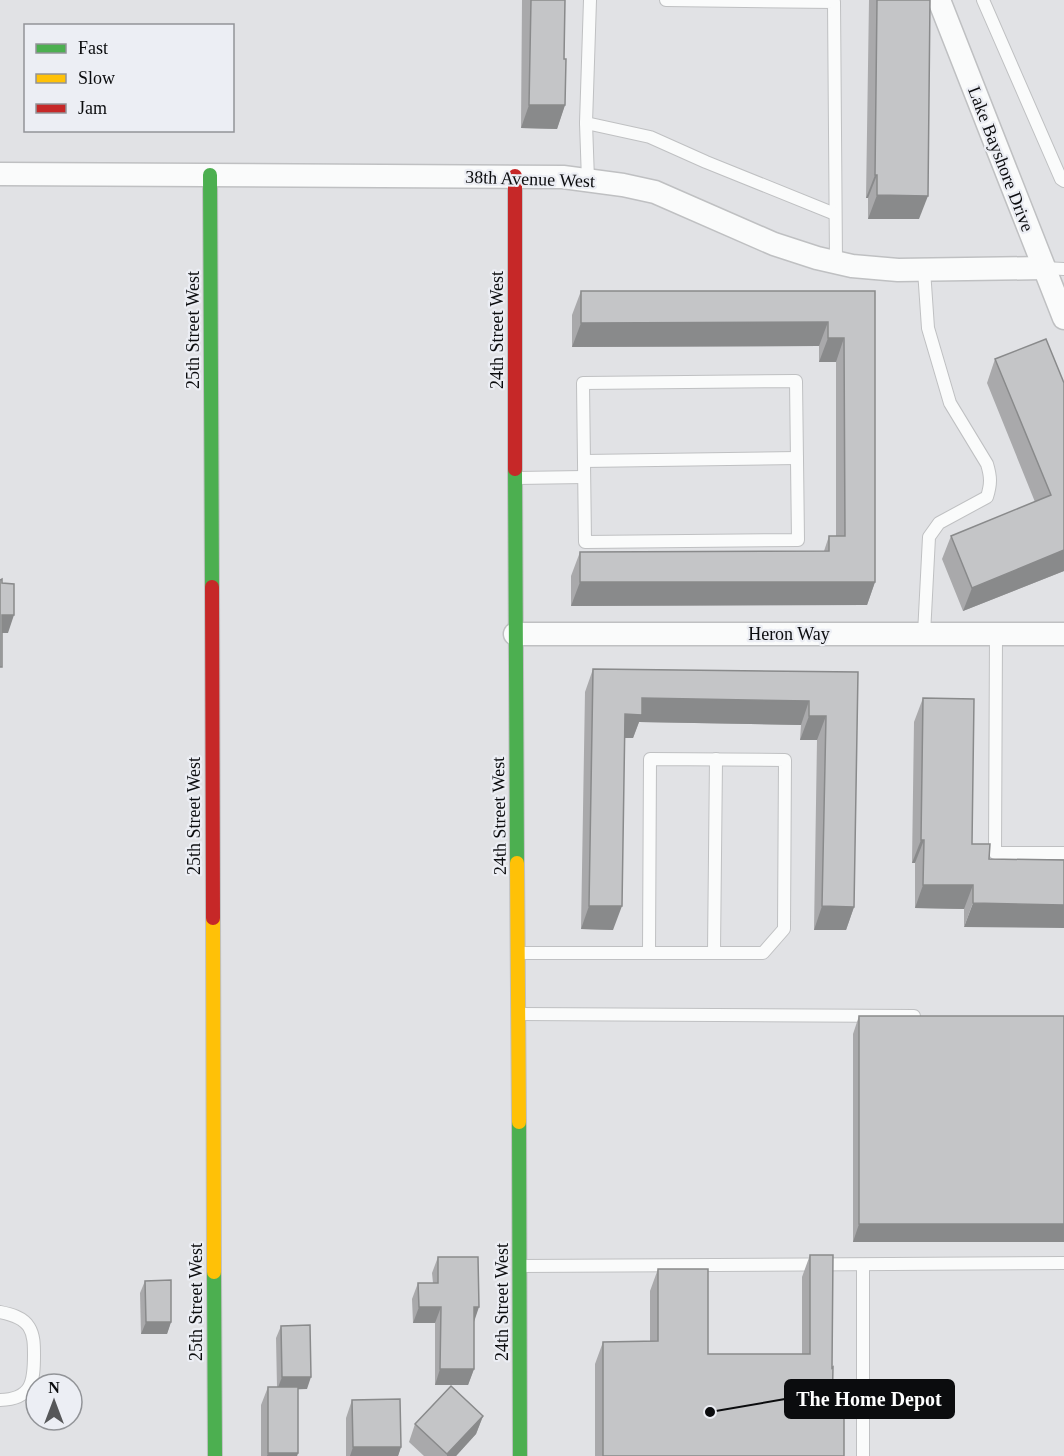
<svg xmlns="http://www.w3.org/2000/svg" width="1064" height="1456" font-family="'Times New Roman',serif">
  <style>
    .lines { fill: none; stroke-linecap: round; stroke-linejoin: round }
    .lane-casing { stroke: #bfc0c2; stroke-width: 14 }
    .street-casing { stroke: #bfc0c2; stroke-width: 25 }
    .fast-casing { stroke: #bfc0c2; stroke-width: 16 }
    .slow-casing { stroke: #bfc0c2; stroke-width: 16 }
    .jam-casing { stroke: #bfc0c2; stroke-width: 16 }
    .lane { stroke: #fafbfb; stroke-width: 12 }
    .street { stroke: #fafbfb; stroke-width: 22 }
    .fast { stroke: #4caf50; stroke-width: 14 }
    .slow { stroke: #ffc107; stroke-width: 14 }
    .jam { stroke: #c62828; stroke-width: 14 }
    .wall { fill: #a9a9ab }
    .shaded-wall { fill: #898a8b }
    .building { fill: #c4c5c7; stroke: #898a8b; stroke-width: 1.5 }
    .labels { text-anchor: middle; dominant-baseline: central; stroke-width: 4.5; stroke-linejoin: round; paint-order: stroke }
    .street-label { font-size: 18px; fill: #0b0c0e; stroke: #eceef4 }
    .leader { fill: none; stroke: #0b0c0e; stroke-width: 2 }
    .callout-dot { fill: #0b0c0e; stroke: #eceef4; stroke-width: 2 }
    .callout { fill: #0b0c0e; stroke: #0b0c0e; stroke-width: 2 }
    .callout-label { font-size: 20px; text-anchor: middle; font-weight: bold; fill: #fff }
  </style>
  <rect width="100%" height="100%" fill="#e1e2e5"/>
  <g class="lines">
    <defs>
      <g id="lane">
        <path d="M666 0 834 2 836 262"/>
        <path d="M983 0 1061 179 1064 181"/>
        <path d="M586 123 650 137 706 162 835 214"/>
        <path d="M588 180 586 123 590 0"/>
        <path d="M1044 268 1064 269"/>
        <path d="M924 270 928 328 950 403 987 464C991 477 991 484 987 497L939 523 929 537 924 634"/>
        <path d="M796 381 798 540 585 542 583 383Z"/>
        <path d="M584 461 797 458"/>
        <path d="M517 478 584 477"/>
        <path d="M996 634 995 853H1064"/>
        <path d="M714 952 716 759"/>
        <path d="M518 953H763L784 929 785 760 650 759 649 952"/>
        <path d="M520 1014 914 1016"/>
        <path d="M863 1265V1456"/>
        <path d="M521 1266 1064 1263"/>
        <path d="M0 1312C10 1314 23 1317 29 1327 34 1335 34 1345 34 1355 34 1382 32 1399 0 1400"/>
      </g>
      <g id="street">
        <path d="M939 0 1064 318"/>
        <path d="M0 174 563 177 623 185 655 192 774 244 817 258 852 266 898 270 1044 268"/>
        <path d="M515 634H1064"/>
      </g>
      <g id="fast">
        <path d="M210 175 212 587"/>
        <path d="M515 469 517 863"/>
        <path d="M519 1122 520 1456"/>
        <path d="M214 1272 215 1456"/>
      </g>
      <g id="slow">
        <path d="M517 863 519 1122"/>
        <path d="M213 918 214 1272"/>
      </g>
      <g id="jam">
        <path d="M515 176V469"/>
        <path d="M212 587 213 918"/>
      </g>
    </defs>
    <!-- lane casing -->
    <use href="#lane" class="lane-casing"/>
    <!-- street casing -->
    <use href="#street" class="street-casing"/>
    <!-- fast casing -->
    <use href="#fast" class="fast-casing"/>
    <!-- slow casing -->
    <use href="#slow" class="slow-casing"/>
    <!-- jam casing -->
    <use href="#jam" class="jam-casing"/>
    <!-- lane -->
    <use href="#lane" class="lane"/>
    <!-- street -->
    <use href="#street" class="street"/>
    <!-- fast -->
    <use href="#fast" class="fast"/>
    <!-- slow -->
    <use href="#slow" class="slow"/>
    <!-- jam -->
    <use href="#jam" class="jam"/>
  </g>
  <!-- wall -->
  <g class="wall">
    <path d="M522 0H565L564 59 565 105 557 129 521 128Z"/>
    <path d="M869 0H930L919 219H868V198H866Z"/>
    <path d="M581 291H875V582L867 605 571 606V576L580 552 824 551 829 536H836V362H819V346L572 347V315Z"/>
    <path d="M995 359 1064 383V571L963 611 942 559 951 536 1035 502 987 383Z"/>
    <path d="M593 669 858 672 854 907 846 930H814L817 740H800L801 725 639 722 633 738H625L613 930 581 929 585 692Z"/>
    <path d="M923 698 972 844 989 859 964 927V909L915 908V863H912L914 722Z"/>
    <path d="M859 1016 1064 1242H853V1034Z"/>
    <path d="M810 1255 832 1413 844 1456H595V1364L603 1342 650 1341V1291L658 1269 708 1354H802V1277Z"/>
    <path d="M438 1257 474 1321V1369L468 1385H435V1323H413L412 1299 418 1283H433L432 1273Z"/>
    <path d="M145 1281 171 1322 167 1334H141L140 1293Z"/>
    <path d="M281 1326 307 1389H298V1453L297 1456H261V1405L268 1387H277L276 1338Z"/>
    <path d="M352 1400 401 1447 398 1456H346V1418Z"/>
    <path d="M483 1416 476 1434 456 1456H424L409 1442 415 1424Z"/>
  </g>
  <!-- shaded-wall -->
  <g class="shaded-wall">
    <path d="M529 105H565L557 129 521 128Z"/>
    <path d="M875 175H877L868 198H866Z"/>
    <path d="M877 195 928 196 919 219H868Z"/>
    <path d="M828 322 819 346 572 347 581 323Z"/>
    <path d="M828 338H844L836 362H819Z"/>
    <path d="M1064 550V571L963 611 972 588Z"/>
    <path d="M580 582H875L867 605 571 606Z"/>
    <path d="M2 615H14L8 633H0Z"/>
    <path d="M642 698 809 701 801 725 639 722 633 738H617L625 714Z"/>
    <path d="M809 716H826L817 740H800Z"/>
    <path d="M921 840H924L915 863H912Z"/>
    <path d="M923 885H973L964 909 915 908Z"/>
    <path d="M973 903 1064 905V928L964 927Z"/>
    <path d="M589 906H622L613 930 581 929Z"/>
    <path d="M822 906 854 907 846 930H814Z"/>
    <path d="M859 1224H1064V1242H853Z"/>
    <path d="M419 1307H441L435 1323H413Z"/>
    <path d="M474 1307H479L474 1322Z"/>
    <path d="M146 1322H171L167 1334H141Z"/>
    <path d="M440 1369H474L468 1385H435Z"/>
    <path d="M282 1377H311L307 1389 277 1390Z"/>
    <path d="M483 1416 476 1434 456 1456H447V1454Z"/>
    <path d="M353 1447H401L398 1456H350Z"/>
    <path d="M268 1453H298L297 1456H267Z"/>
  </g>
  <!-- building -->
  <g class="building">
    <path d="M531 0H565L564 59H566L565 105H529Z"/>
    <path d="M877 0H930L928 196 877 195V175H875Z"/>
    <path d="M581 291H875V582H580V552L829 551V536H845L844 338H828V322L581 323Z"/>
    <path d="M1046 339 1064 383V550L972 588 951 536 1051 495 995 359Z"/>
    <path d="M2 579V583L14 584V615H2V667H0V580Z"/>
    <path d="M593 669 858 672 854 907 822 906 826 716H809V701L642 698V715L625 714 622 906H589Z"/>
    <path d="M923 698 974 699 972 844H990L989 859 1064 860V905L973 903V885H923L924 840H921Z"/>
    <rect x="859" y="1016" width="205" height="208"/>
    <path d="M810 1255H833L832 1368 833 1367 832 1413H844V1456H603V1342L658 1341V1269H708V1354H810Z"/>
    <path d="M438 1257H478L479 1307H474V1369H440L441 1307H419L418 1283H438Z"/>
    <path d="M171 1280V1322H146L145 1281Z"/>
    <path d="M310 1325 311 1377H282L281 1326Z"/>
    <path d="M451 1386 483 1416 447 1454 415 1424Z"/>
    <rect x="268" y="1387" width="30" height="66"/>
    <path d="M400 1399 401 1447H353L352 1400Z"/>
  </g>
  <g class="labels">
    <!-- street labels -->
    <g class="street-label">
      <text transform="translate(1001 159) rotate(69)">Lake Bayshore Drive</text>
      <text transform="translate(530 179) rotate(2)">38th Avenue West</text>
      <text transform="translate(193 330) rotate(-90)">25th Street West</text>
      <text transform="translate(497 330) rotate(-90)">24th Street West</text>
      <text x="789" y="634">Heron Way</text>
      <text transform="translate(194 816) rotate(-90)">25th Street West</text>
      <text transform="translate(499 816) rotate(-91)">24th Street West</text>
      <text transform="translate(196 1302) rotate(-90)">25th Street West</text>
      <text transform="translate(502 1302) rotate(-90)">24th Street West</text>
    </g>
  </g>
  <!-- callouts -->
  <path class="leader" d="M710 1412L785 1399"/>
  <circle class="callout-dot" cx="710" cy="1412" r="6"/>
  <rect class="callout" x="785" y="1380" width="169" height="38" rx="6"/>
  <g class="callout-label">
    <text x="869" y="1406">The Home Depot</text>
  </g>
  <!-- legend -->
  <rect x="24" y="24" width="210" height="108" fill="#eceef4" stroke="#929498" stroke-width="1.5"/>
  <rect x="36" y="44" width="30" height="9" fill="#4caf50" stroke="#929498" stroke-width="1.5"/>
  <text x="78" y="54" font-size="18" fill="#0b0c0e">Fast</text>
  <rect x="36" y="74" width="30" height="9" fill="#ffc107" stroke="#929498" stroke-width="1.5"/>
  <text x="78" y="84" font-size="18" fill="#0b0c0e">Slow</text>
  <rect x="36" y="104" width="30" height="9" fill="#c62828" stroke="#929498" stroke-width="1.5"/>
  <text x="78" y="114" font-size="18" fill="#0b0c0e">Jam</text>
  <!-- north arrow -->
  <g transform="translate(54 1402)"><circle r="28" fill="#eceef4" stroke="#929498" stroke-width="1.5"/>
  <path d="M0-4.5L10 22L0 15L-10 22Z" fill="#565759"/>
  <text y="-9" font-size="16" font-weight="bold" text-anchor="middle" fill="#0b0c0e">N</text>
  </g>
</svg>
